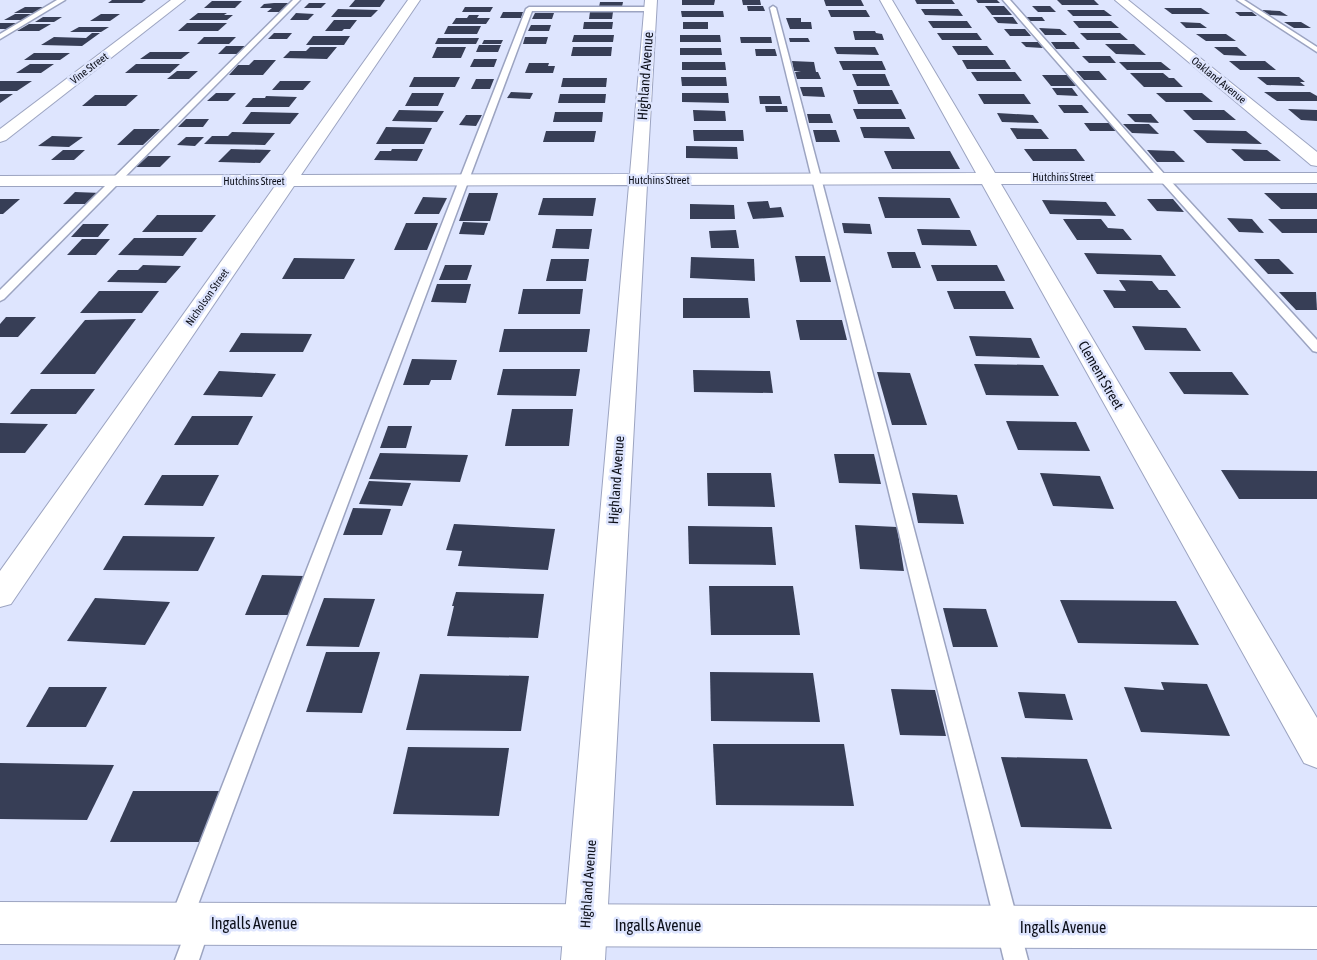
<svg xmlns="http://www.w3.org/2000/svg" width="1317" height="960" font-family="'Asap Condensed',sans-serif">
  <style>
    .building { fill: #373e56 }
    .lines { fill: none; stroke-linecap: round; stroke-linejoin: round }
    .service-casing { stroke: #9ca4c1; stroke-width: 3 }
    .minor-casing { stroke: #9ca4c1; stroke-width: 2 }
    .tertiary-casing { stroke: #9ca4c1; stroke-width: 2 }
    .service { fill: #fff; fill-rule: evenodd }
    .minor { fill: #fff; fill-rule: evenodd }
    .tertiary { fill: #fff; fill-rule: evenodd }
    .labels { text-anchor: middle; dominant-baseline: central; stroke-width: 5; stroke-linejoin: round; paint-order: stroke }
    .far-street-label { font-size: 11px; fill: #0d101a; stroke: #dee5fe }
    .street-label { font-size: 14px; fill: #0d101a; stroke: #dee5fe }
    .near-street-label { font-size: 16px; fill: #0d101a; stroke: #dee5fe }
  </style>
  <rect width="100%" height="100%" fill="#dee5fe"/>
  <!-- building -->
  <g class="building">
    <path d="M112 0H146L142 3H108Z"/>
    <path d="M355 0H385L380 7H349Z"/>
    <path d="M682 0H715L714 5H682Z"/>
    <path d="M742 0H760L761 5H743Z"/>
    <path d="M824 0H861L864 6H826Z"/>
    <path d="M915 0H952L955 4H917Z"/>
    <path d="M976 0H997L1000 3H978Z"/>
    <path d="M1057 0H1094L1099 5H1062Z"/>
    <path d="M212 1H242L235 8H204Z"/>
    <path d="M600 2H623L622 7H599Z"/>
    <path d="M274 3H291L281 12H267L272 8H260L264 4Z"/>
    <path d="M309 3H326L321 8H304Z"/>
    <path d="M747 6H763L765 11H748Z"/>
    <path d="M985 6H1004L1012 15H992Z"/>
    <path d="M1032 6H1050L1056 12H1038Z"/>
    <path d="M25 7H45L35 13H14Z"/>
    <path d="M465 7H493L490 12H462Z"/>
    <path d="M1164 8H1201L1210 14H1172Z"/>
    <path d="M338 9 378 10 371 17H331Z"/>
    <path d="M921 9H958L963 16 925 15Z"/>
    <path d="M828 10H866L870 17H831Z"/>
    <path d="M1067 10H1104L1112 16H1073Z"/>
    <path d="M1262 10 1280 11 1288 16 1269 15Z"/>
    <path d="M681 11H723L724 17H682Z"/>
    <path d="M503 12H523L521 18H500Z"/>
    <path d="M590 12H613L612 19H589Z"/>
    <path d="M1235 12H1252L1257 16H1240Z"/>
    <path d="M198 13H227L224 15H233L227 20H189Z"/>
    <path d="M296 13 314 14 308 20H290Z"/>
    <path d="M535 13H554L552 19H532Z"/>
    <path d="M15 14H33L22 20H4Z"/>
    <path d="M101 14H120L110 21H90Z"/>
    <path d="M469 15H479L477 18H490L486 24H452L456 18H467Z"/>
    <path d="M43 17H62L54 22H35Z"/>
    <path d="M993 17H1013L1018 24 998 23Z"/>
    <path d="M1026 17H1042L1045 21H1029Z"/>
    <path d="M786 18H801V22H811L812 29H790Z"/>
    <path d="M334 20H357L350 29H344L342 31H325Z"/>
    <path d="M928 21H967L972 28H933Z"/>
    <path d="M1073 21H1111L1119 28H1079Z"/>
    <path d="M584 22H613L612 29H583Z"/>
    <rect x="683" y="22" width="25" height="7"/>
    <path d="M1180 22 1200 23 1207 28H1186Z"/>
    <path d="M1284 22H1301L1311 28H1294Z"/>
    <path d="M0 23H18L8 29H0Z"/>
    <path d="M187 23H227L218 31H178Z"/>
    <path d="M29 24H51L39 31H17Z"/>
    <path d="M531 25H551L549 31H528Z"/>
    <path d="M448 26H481L477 34H444Z"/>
    <path d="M79 27H109L101 32H70Z"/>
    <path d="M1039 28 1060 29 1067 35H1045Z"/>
    <path d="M1004 29H1025L1031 36H1010Z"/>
    <path d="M853 31H875L876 33 882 34 884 40H855Z"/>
    <path d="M92 33H100L82 46 41 45 54 37 86 38Z"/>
    <path d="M274 33H292L287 39H268Z"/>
    <path d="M937 33H977L982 40H942Z"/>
    <path d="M1080 33H1120L1128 40H1087Z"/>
    <path d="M1196 34H1226L1236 41H1206Z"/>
    <path d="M574 35H614L613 42H572Z"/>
    <path d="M680 35H720L721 42H680Z"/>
    <path d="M313 36H350L344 45H306Z"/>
    <path d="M204 37H236L229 44H197Z"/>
    <path d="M525 37H548L546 44H523Z"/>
    <path d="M740 37H771L772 43H741Z"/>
    <path d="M438 38H479L476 44H435Z"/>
    <path d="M789 38H808L810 42H790Z"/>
    <path d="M484 40H503L501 44H482Z"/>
    <path d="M1021 42H1038L1043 48 1026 47Z"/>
    <path d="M1051 42H1074L1080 49H1056Z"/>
    <path d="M1105 44H1134L1146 55 1116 54Z"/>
    <path d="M479 45H501L498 52H476Z"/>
    <path d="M226 46H247L239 54H218Z"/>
    <path d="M952 46H987L994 55H958Z"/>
    <path d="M310 47H337L327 59 283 58 290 51H306Z"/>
    <path d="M437 47H466L461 58H432Z"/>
    <path d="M573 47H612L611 56H571Z"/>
    <path d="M834 47H875L879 55 837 54Z"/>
    <path d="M1214 47H1237L1247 56 1224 55Z"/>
    <path d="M680 48H721L722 55H680Z"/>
    <path d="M755 49H775L777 56H756Z"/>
    <path d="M150 52H190L181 59H140Z"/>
    <path d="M34 53H70L60 60H24Z"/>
    <path d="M1082 56H1110L1116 63H1089Z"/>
    <path d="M474 59H497L494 67H470Z"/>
    <path d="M254 60H276L263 75H229L238 65H249Z"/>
    <path d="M962 60H1005L1011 69H967Z"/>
    <path d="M792 61 814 62 816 72H818L821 79H797L795 72 801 71H794Z"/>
    <path d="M839 61H882L886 70H843Z"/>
    <path d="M1229 61H1265L1276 70H1240Z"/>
    <path d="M682 62H725L726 70H682Z"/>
    <path d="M1119 62H1161L1171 70H1127Z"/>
    <path d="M529 63H549L548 66H555L553 73H525Z"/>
    <path d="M30 64H54L41 73H16Z"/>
    <path d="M136 64H180L170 73H125Z"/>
    <path d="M177 71H198L189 79H167Z"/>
    <path d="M1076 71H1099L1107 80H1084Z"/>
    <path d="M971 72H1015L1022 81H977Z"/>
    <path d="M1130 73H1163L1169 78H1174L1183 87H1144Z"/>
    <path d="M852 74H885L890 86H857Z"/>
    <path d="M1042 75H1067L1076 86H1051Z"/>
    <path d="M414 77H460L455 87H409Z"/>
    <path d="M681 77H726L727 86H682Z"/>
    <path d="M1257 77H1299L1305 82H1300L1305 86 1267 85Z"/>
    <path d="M563 78H607L606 87H561Z"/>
    <path d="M476 79H494L490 89H471Z"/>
    <path d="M0 81H32L17 91H0Z"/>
    <path d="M280 81H311L303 90H272Z"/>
    <path d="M800 87H822L825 97 803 96Z"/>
    <path d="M1052 88H1072L1078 96 1057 95Z"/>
    <path d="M853 90H892L899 104H858Z"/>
    <path d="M511 92 533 93 530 99 507 98Z"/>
    <path d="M1264 92H1310L1317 96V101H1277Z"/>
    <path d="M216 93H236L228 101H207Z"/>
    <path d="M412 93H444L438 106H405Z"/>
    <path d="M682 93H728L729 103 682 102Z"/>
    <path d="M1156 93H1202L1213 102H1166Z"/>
    <path d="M0 94H13L0 103Z"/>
    <path d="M560 94H606L605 103H558Z"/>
    <path d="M978 94H1024L1031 104H984Z"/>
    <path d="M95 95H138L126 106H82Z"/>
    <path d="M266 96 297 97 289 107H245L253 98H265Z"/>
    <path d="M759 96H780L782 104H760Z"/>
    <path d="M1058 105H1082L1089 113H1064Z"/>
    <path d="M765 106H787L788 112H766Z"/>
    <path d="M853 109H901L906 119H857Z"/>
    <path d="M1288 109 1317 110V121L1301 120Z"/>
    <path d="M399 110 444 111 437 122 392 121Z"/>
    <path d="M693 110 725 111 726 121H694Z"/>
    <path d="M1183 110H1224L1236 120H1193Z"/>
    <path d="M251 112 299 113 290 124H242Z"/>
    <path d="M555 112H603L602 122H553Z"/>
    <path d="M997 113 1033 115 1039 123 1002 122Z"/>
    <path d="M807 114H830L833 123H809Z"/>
    <path d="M1127 114H1151L1159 123 1135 122Z"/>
    <path d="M466 115H482L476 126 459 125Z"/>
    <path d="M186 119H209L203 127H178Z"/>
    <path d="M1084 123H1109L1116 131H1090Z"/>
    <path d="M1123 124H1149L1159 134 1132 133Z"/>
    <path d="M386 127 432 128 424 144H376Z"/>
    <path d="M860 127H909L915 139 864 138Z"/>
    <path d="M1010 128 1041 129 1049 139H1017Z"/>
    <path d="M134 129H160L143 145H117Z"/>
    <path d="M693 130H743L744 141H694Z"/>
    <path d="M813 130H836L840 142H816Z"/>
    <path d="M1193 130 1246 131 1262 144 1207 143Z"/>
    <path d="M546 131H596L594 142H543Z"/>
    <path d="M232 132 275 133 265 145 204 144 212 136H228Z"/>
    <path d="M52 136 83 137 69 147 38 146Z"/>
    <path d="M186 137H204L195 146 177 145Z"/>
    <path d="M686 146 737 147 738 159 686 158Z"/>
    <path d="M231 149 271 150 260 163 218 162Z"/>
    <path d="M392 149H423L417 161 374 160 380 151H391Z"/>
    <path d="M1024 149H1076L1085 161H1033Z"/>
    <path d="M1231 149 1267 150 1281 161H1244Z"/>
    <path d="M63 150H85L74 160H51Z"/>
    <path d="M1147 150 1174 151 1185 162H1157Z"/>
    <path d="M884 151H950L960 169H892Z"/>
    <path d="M148 156H171L160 167H136Z"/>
    <path d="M75 192 101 193 90 204H63Z"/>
    <path d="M469 193H498L490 221H459Z"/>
    <path d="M1264 193H1317V209H1281Z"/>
    <path d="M423 197 447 198 439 214H414Z"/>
    <path d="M878 197 950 198 960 218H885Z"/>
    <path d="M543 198H596L593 216 538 215Z"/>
    <path d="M0 199H20L3 214H0Z"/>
    <path d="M1147 199H1173L1184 212 1157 211Z"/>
    <path d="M1042 200 1106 202 1116 216 1050 214Z"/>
    <path d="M768 201 770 208 781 207 784 217 753 219 747 202Z"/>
    <path d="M690 204 734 205 735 219H690Z"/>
    <path d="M157 215H216L202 232H142Z"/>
    <path d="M1227 218 1252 219 1264 233 1239 232Z"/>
    <path d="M1063 219H1101L1108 228 1123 229 1132 240H1077Z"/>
    <path d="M1268 219H1317V233H1282Z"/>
    <path d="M463 222 488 223 484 235 459 234Z"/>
    <path d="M406 223H438L427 250H394Z"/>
    <path d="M842 223 870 224 872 234 844 233Z"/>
    <path d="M83 224H109L98 237H71Z"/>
    <path d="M556 229H592L589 249 552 248Z"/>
    <path d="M917 229 970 230 977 246 922 245Z"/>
    <path d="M736 230 739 248H711L709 231Z"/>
    <path d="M134 238H197L183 256 118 255Z"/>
    <path d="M82 239H110L96 255H67Z"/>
    <path d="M887 252H915L921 268H892Z"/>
    <path d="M1084 253 1161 255 1176 276 1097 274Z"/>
    <path d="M795 256H825L831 282H800Z"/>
    <path d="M691 257 754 259 755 281 690 278Z"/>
    <path d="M294 258 355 259 344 279H282Z"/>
    <path d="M551 259H589L586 281H546Z"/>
    <path d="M1254 259H1279L1294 274H1268Z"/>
    <path d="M143 265 181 266 166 283 107 282 118 270H138Z"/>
    <path d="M445 265H472L467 280H439Z"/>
    <path d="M931 265H997L1005 281H937Z"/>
    <path d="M1119 280 1152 281 1159 290H1167L1181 308H1114L1103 290 1126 291Z"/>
    <path d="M437 284H471L466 303 431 302Z"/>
    <path d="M523 289H583L580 314H518Z"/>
    <path d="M99 291H159L142 313H80Z"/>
    <path d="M947 291H1005L1014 309H954Z"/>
    <path d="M1279 292H1316L1317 310H1296Z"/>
    <path d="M683 298H748L750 318H683Z"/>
    <path d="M6 317H36L18 337H0V324Z"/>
    <path d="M136 319 95 374H40L85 320Z"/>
    <path d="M796 320H842L847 340H800Z"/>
    <path d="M1132 326 1186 328 1201 351 1145 350Z"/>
    <path d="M504 329H590L587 352H499Z"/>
    <path d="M241 333 312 334 303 352H229Z"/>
    <path d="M969 336 1031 338 1040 358 976 356Z"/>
    <path d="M412 359 457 360 451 380H431L429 385H403Z"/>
    <path d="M974 364 1043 365 1059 396 986 395Z"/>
    <path d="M503 369H580L576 396 497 395Z"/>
    <path d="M693 370 770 371 773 393 694 392Z"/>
    <path d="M219 371 276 374 262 397 203 395Z"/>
    <path d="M877 372 910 373 927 425H892Z"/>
    <path d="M1169 372H1232L1249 395 1184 394Z"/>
    <path d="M31 389H95L76 414H10Z"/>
    <path d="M512 409H573L569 446H505Z"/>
    <path d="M192 416H253L238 445H174Z"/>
    <path d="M1006 421 1076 422 1090 451 1018 450Z"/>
    <path d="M0 423 48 424 25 453H0Z"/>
    <path d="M388 426H412L406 448H380Z"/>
    <path d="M380 453 468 455 460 482 369 479Z"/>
    <path d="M834 454H874L881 484 839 483Z"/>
    <path d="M1221 470 1317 471V499H1239Z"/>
    <path d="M707 473H771L775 507 708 506Z"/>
    <path d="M1040 473 1100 476 1114 509 1053 506Z"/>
    <path d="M162 475H219L203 506 144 505Z"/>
    <path d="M369 481 411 483 402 506 359 504Z"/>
    <path d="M912 493 957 495 964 524 918 523Z"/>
    <path d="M353 508 391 509 382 535H343Z"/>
    <path d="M454 524 555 529 548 570 458 566 462 551 446 550Z"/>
    <path d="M855 525 897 527 904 571 860 569Z"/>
    <path d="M688 526 772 527 776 565 689 564Z"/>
    <path d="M123 536 215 537 198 571 103 570Z"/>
    <path d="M262 575 304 576 289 615H245Z"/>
    <path d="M709 586H793L800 635H711Z"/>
    <path d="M456 592 544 594 538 638 447 636 454 606H452Z"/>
    <path d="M95 598 170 602 145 645 67 641Z"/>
    <path d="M324 598 375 599 359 647 306 646Z"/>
    <path d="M1060 600 1176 601 1199 645 1078 643Z"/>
    <path d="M943 608 986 609 998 647H953Z"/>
    <path d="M326 652H380L362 713 306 712Z"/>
    <path d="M710 672 813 673 820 722 711 721Z"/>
    <path d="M420 674 529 676 521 731 406 730Z"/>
    <path d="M1161 682 1207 684 1230 736 1141 732 1124 687 1164 690Z"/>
    <path d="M49 687H107L86 727H26Z"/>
    <path d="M891 689 935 690 946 736 900 735Z"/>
    <path d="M1018 692 1065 694 1073 720 1025 718Z"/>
    <path d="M713 744H844L854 806 716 805Z"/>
    <path d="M408 747 509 748 499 816 393 814Z"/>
    <path d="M1001 757 1087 759 1112 829 1021 827Z"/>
    <path d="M0 763 114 765 87 820 0 819Z"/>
    <path d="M133 791H223L205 842H110Z"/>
  </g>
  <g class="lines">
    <defs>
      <g id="service">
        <path d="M57 0H65L0 39V34Z"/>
        <path d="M293 0H300L4 299 0 301V290Z"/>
        <path d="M1003 0H1010L1166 176 1317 340V352L1313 351 1160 180Z"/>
        <path d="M1237 0H1244L1317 47V52Z"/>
        <path d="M773 6 776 8 1028 960H1004L770 8Z"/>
        <path d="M529 7H650L653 9 650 11H532L193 918 199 916 207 919 210 927 199 960H175L186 931 180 933 172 930 169 922 526 9Z"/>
      </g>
      <g id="minor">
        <path d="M171 0H185L6 140 0 142V129Z"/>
        <path d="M408 0H420L301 175 630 174 645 0H657L647 174 976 173 880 0H892L995 173H1317V183L1001 184 1317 718V768L1304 763 982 184 647 185 605 960H561L629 185 294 186 11 604 0 607V571L275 186H0V176L283 175Z"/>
        <path d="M1115 0H1128L1317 152V166L1311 165Z"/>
      </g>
      <path id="tertiary" d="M0 902 1317 907V949L0 944Z"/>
    </defs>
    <!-- service casing -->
    <use href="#service" class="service-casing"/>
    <!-- minor casing -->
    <use href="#minor" class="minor-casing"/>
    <!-- tertiary casing -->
    <use href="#tertiary" class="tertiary-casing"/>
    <!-- service -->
    <use href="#service" class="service"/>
    <!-- minor -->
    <use href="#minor" class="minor"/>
    <!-- tertiary -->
    <use href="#tertiary" class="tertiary"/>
  </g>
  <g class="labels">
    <!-- far-street labels -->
    <g class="far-street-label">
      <text transform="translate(89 68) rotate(-37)">Vine Street</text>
      <text transform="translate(1219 80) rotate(39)">Oakland Avenue</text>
      <text x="1063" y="177">Hutchins Street</text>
      <text x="659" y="180">Hutchins Street</text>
      <text x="254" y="181">Hutchins Street</text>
      <text transform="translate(207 297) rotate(-55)">Nicholson Street</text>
    </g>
    <!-- street labels -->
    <g class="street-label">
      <text transform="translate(645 76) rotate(-86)">Highland Avenue</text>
      <text transform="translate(1101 375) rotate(60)">Clement Street</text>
      <text transform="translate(616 480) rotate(-86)">Highland Avenue</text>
      <text transform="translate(588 884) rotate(-86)">Highland Avenue</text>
    </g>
    <!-- near-street labels -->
    <g class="near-street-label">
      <text x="254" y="923">Ingalls Avenue</text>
      <text x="658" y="925">Ingalls Avenue</text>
      <text x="1063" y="927">Ingalls Avenue</text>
    </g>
  </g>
</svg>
